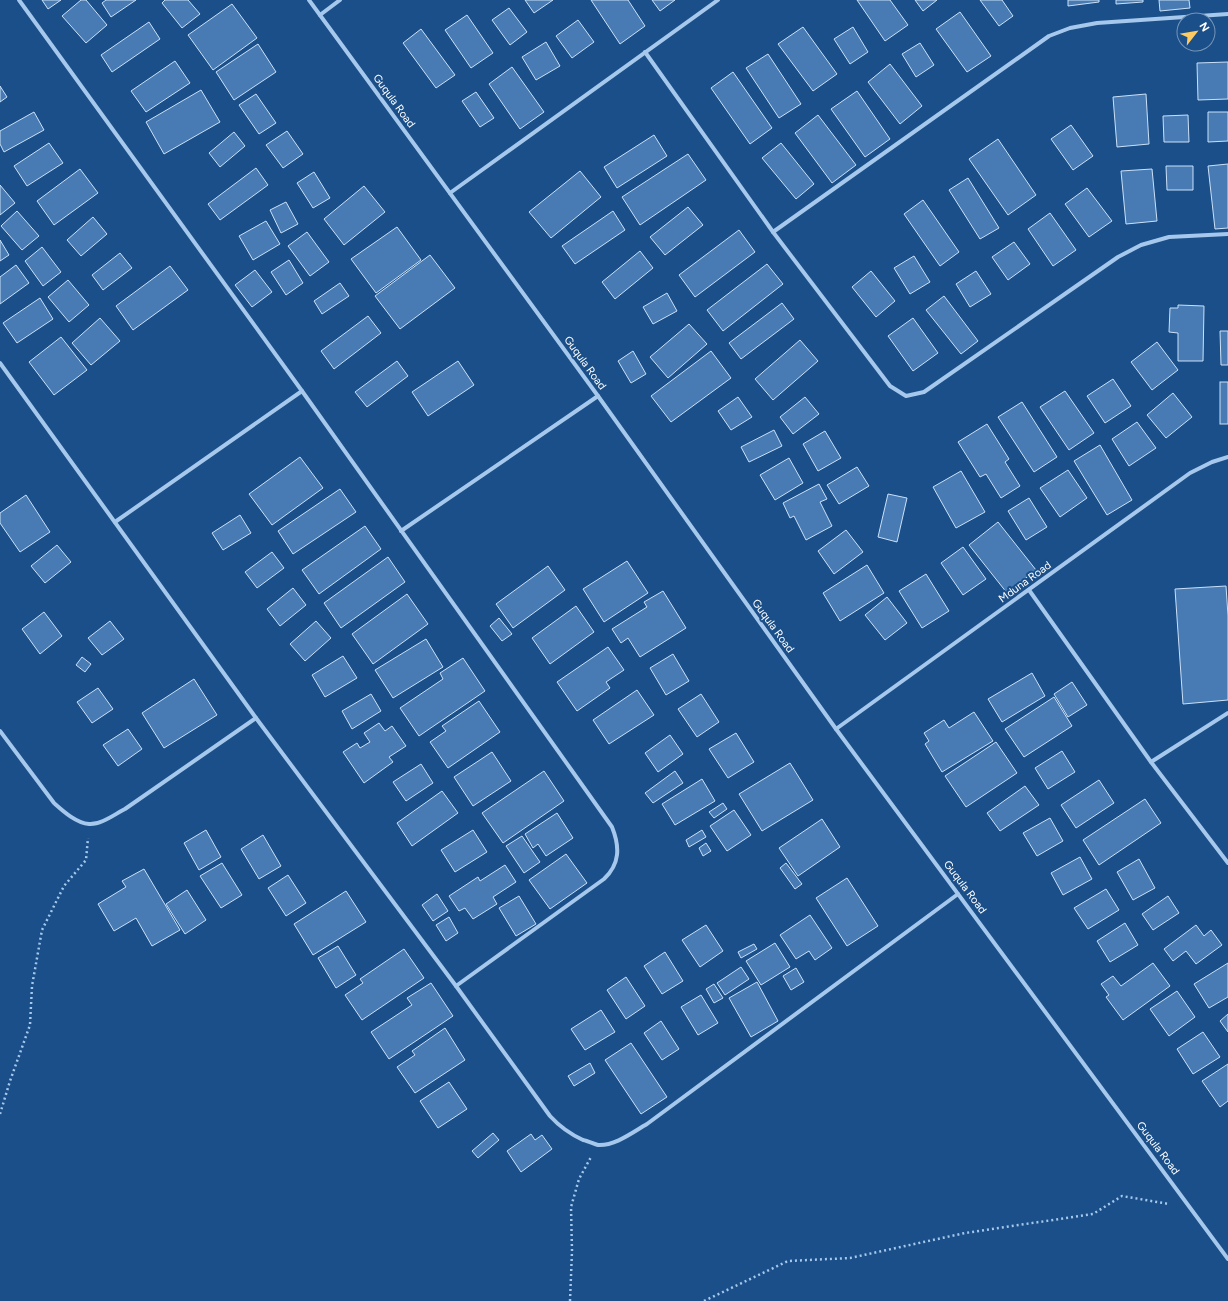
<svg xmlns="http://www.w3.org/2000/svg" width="1228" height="1301" font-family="Figtree,sans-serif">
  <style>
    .building { fill: #487bb3; stroke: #cae1f9 }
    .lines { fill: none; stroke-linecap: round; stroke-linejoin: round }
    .path { stroke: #a5c8ec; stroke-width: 2.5; stroke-dasharray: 2 3; stroke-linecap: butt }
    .street { stroke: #a5c8ec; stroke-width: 4 }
    .labels { text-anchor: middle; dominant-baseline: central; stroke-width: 4; stroke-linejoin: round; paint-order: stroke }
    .street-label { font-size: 11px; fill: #fff; stroke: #1b4f89 }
  </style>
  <rect width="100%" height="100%" fill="#1b4f89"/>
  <!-- building -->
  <g class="building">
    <path d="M42 0H61L48 9Z"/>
    <path d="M81 0H86L107 25 86 43 62 16Z"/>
    <path d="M106 0H136L111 17 102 3Z"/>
    <path d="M165 0H188L200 14 182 28 162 3Z"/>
    <path d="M525 0H553L534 13Z"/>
    <path d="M591 0H628L645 26 620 44Z"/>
    <path d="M652 0H675L660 11Z"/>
    <path d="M857 0H890L908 25 885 41Z"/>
    <path d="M915 0H937L923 11Z"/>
    <path d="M980 0H1002L1013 16 999 26Z"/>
    <path d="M1068 0H1099V2L1068 6Z"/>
    <path d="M1116 0H1143V2L1116 4Z"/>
    <path d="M1159 0H1189L1190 8 1160 11Z"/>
    <path d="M232 4 257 38 213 70 188 35Z"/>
    <path d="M509 8 527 32 510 45 492 20Z"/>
    <path d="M960 12 991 56 967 72 936 29Z"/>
    <path d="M467 15 493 53 471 68 445 30Z"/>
    <path d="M578 20 594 42 572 58 556 36Z"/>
    <path d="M149 22 160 39 112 72 101 55Z"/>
    <path d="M803 27 837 74 813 91 778 44Z"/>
    <path d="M853 27 868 52 850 64 834 39Z"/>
    <path d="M421 29 455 75 436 88 403 43Z"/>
    <path d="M546 42 560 66 536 80 522 57Z"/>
    <path d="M920 43 934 65 916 77 902 54Z"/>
    <path d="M258 44 276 72 234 100 216 72Z"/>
    <path d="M768 54 801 104 779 118 746 68Z"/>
    <path d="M175 61 190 83 146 112 131 91Z"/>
    <path d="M1228 62V99L1198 100 1197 63Z"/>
    <path d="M890 64 922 106 900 124 868 82Z"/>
    <path d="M512 67 544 112 520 129 489 84Z"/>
    <path d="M733 72 772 128 750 144 711 88Z"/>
    <path d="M0 86 7 97 0 102Z"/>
    <path d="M201 90 220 122 164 154 146 122Z"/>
    <path d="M857 91 890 139 865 157 831 109Z"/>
    <path d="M476 92 494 118 480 127 462 101Z"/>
    <path d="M256 94 276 123 259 134 239 105Z"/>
    <path d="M1146 94 1149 144 1117 147 1113 97Z"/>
    <path d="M34 112 44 130 4 152 0 144V131Z"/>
    <path d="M1208 112H1228V141L1208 142Z"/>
    <path d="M818 115 856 165 832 183 795 133Z"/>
    <path d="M1188 115 1189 142H1164L1163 116Z"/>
    <path d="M1071 125 1093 156 1073 170 1051 139Z"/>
    <path d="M287 131 303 154 283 168 266 145Z"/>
    <path d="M234 132 245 146 220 167 209 153Z"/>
    <path d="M654 135 667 156 617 188 604 167Z"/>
    <path d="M998 139 1036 195 1008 215 969 159Z"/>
    <path d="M49 143 63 163 27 186 14 166Z"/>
    <path d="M781 143 814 184 796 199 762 158Z"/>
    <path d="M688 154 706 180 640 225 622 197Z"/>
    <path d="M1228 164V228L1215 229 1208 166Z"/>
    <path d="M1166 166H1193V190H1167Z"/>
    <path d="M256 168 268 185 220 220 208 204Z"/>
    <path d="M80 169 98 193 54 225 37 201Z"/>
    <path d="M1152 169 1157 221 1126 224 1121 171Z"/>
    <path d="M580 171 601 197 551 238 529 212Z"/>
    <path d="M314 172 330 198 313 208 297 183Z"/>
    <path d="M968 178 999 228 980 239 949 190Z"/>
    <path d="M0 185 15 203 0 215Z"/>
    <path d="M364 186 385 212 344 245 324 219Z"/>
    <path d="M1087 188 1112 221 1089 237 1065 204Z"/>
    <path d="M923 200 959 252 940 266 904 214Z"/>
    <path d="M286 202 298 224 281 233 270 210Z"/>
    <path d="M688 207 703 225 665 255 650 237Z"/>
    <path d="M17 211 39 236 22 250 1 226Z"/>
    <path d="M613 211 625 230 575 264 562 246Z"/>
    <path d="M1050 213 1076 250 1053 266 1028 229Z"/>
    <path d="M93 217 107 234 81 256 67 240Z"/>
    <path d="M266 221 280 244 253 260 239 236Z"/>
    <path d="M397 227 421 260 376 293 351 259Z"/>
    <path d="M739 230 755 252 695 297 679 275Z"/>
    <path d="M307 232 329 262 310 276 288 246Z"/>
    <path d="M0 240 9 255 0 261Z"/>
    <path d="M1014 242 1030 264 1008 280 992 257Z"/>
    <path d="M42 247 61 272 43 286 25 261Z"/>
    <path d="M640 251 653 268 615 299 602 282Z"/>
    <path d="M120 253 132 268 103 290 92 275Z"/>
    <path d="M430 255 455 288 400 329 375 296Z"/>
    <path d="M914 256 930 282 910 294 894 268Z"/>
    <path d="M289 260 303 283 286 295 271 272Z"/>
    <path d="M767 264 783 284 723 331 707 310Z"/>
    <path d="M16 265 29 283 0 304V277Z"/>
    <path d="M170 266 188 290 133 330 116 306Z"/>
    <path d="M255 270 272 292 252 307 235 285Z"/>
    <path d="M871 271 895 301 876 317 852 287Z"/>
    <path d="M976 271 991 294 970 307 956 284Z"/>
    <path d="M68 280 89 305 69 322 48 297Z"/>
    <path d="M340 283 349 296 322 314 314 301Z"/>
    <path d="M667 293 677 311 653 324 643 307Z"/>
    <path d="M944 296 978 341 961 354 926 310Z"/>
    <path d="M40 298 53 319 17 343 3 323Z"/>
    <path d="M782 303 794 319 741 359 729 343Z"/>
    <path d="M1178 305 1204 306 1203 361H1178V333L1169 332 1170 308H1178Z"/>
    <path d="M368 316 381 333 334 369 321 351Z"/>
    <path d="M100 318 120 341 91 365 72 343Z"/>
    <path d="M913 318 938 353 913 371 888 336Z"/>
    <path d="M689 324 707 344 668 378 650 357Z"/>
    <path d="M1220 331H1228V365H1221Z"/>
    <path d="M61 337 87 370 54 395 29 362Z"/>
    <path d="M800 340 818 361 773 400 755 379Z"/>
    <path d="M1157 342 1178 370 1152 390 1131 362Z"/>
    <path d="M633 351 646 374 631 383 618 361Z"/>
    <path d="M711 351 731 378 671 422 651 396Z"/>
    <path d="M397 361 408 376 367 407 355 392Z"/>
    <path d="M458 361 474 385 428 416 412 392Z"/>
    <path d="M1113 379 1131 406 1105 423 1087 396Z"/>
    <rect x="1220" y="382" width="8" height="42"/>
    <path d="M1065 391 1094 433 1069 450 1040 407Z"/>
    <path d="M1173 393 1192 417 1166 438 1147 415Z"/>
    <path d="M738 397 752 417 731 430 718 411Z"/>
    <path d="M805 397 819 414 793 434 780 417Z"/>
    <path d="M1022 402 1057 457 1034 472 998 417Z"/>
    <path d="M1137 422 1156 448 1129 466 1112 439Z"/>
    <path d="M987 424 1009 459 1005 462 1020 486 1001 498 986 474 980 477 958 442Z"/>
    <path d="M774 430 782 446 749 462 741 447Z"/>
    <path d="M825 431 841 458 818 471 803 444Z"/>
    <path d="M1100 445 1132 500 1107 515 1074 461Z"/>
    <path d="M300 457 323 488 272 525 249 494Z"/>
    <path d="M789 458 803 483 775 500 760 475Z"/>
    <path d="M857 467 869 486 839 504 827 485Z"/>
    <path d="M1068 470 1087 498 1060 517 1040 488Z"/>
    <path d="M961 471 985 512 956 528 933 487Z"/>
    <path d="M819 484 827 499 820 502 832 526 806 540 794 516 790 518 783 503Z"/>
    <path d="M340 489 356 512 293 554 278 531Z"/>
    <path d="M888 494 907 498 897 542 878 537Z"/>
    <path d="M26 495 50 532 20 552 0 523V513Z"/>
    <path d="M1029 498 1047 527 1026 540 1008 511Z"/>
    <path d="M240 515 251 533 223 550 212 533Z"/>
    <path d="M998 522 1036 570 1007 593 969 545Z"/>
    <path d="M365 526 381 549 319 594 302 570Z"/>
    <path d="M846 530 863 552 834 574 818 551Z"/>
    <path d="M57 545 71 562 45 583 31 566Z"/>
    <path d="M963 547 986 579 963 595 941 563Z"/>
    <path d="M272 552 284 568 257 588 245 572Z"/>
    <path d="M388 557 405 582 341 628 324 603Z"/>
    <path d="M627 561 648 593 604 622 583 589Z"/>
    <path d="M867 565 884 593 840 621 823 593Z"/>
    <path d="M548 566 565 590 513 628 496 604Z"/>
    <path d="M926 574 949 611 922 628 899 591Z"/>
    <path d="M1226 586 1228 616V700L1183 704 1175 589Z"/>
    <path d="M293 588 306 605 280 626 267 609Z"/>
    <path d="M663 591 686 628 640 657 628 638 621 643 612 629 647 607 644 602Z"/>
    <path d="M407 594 428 624 373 664 352 634Z"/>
    <path d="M887 597 907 623 885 640 865 615Z"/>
    <path d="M576 606 594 632 550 664 532 638Z"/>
    <path d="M44 612 62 636 40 654 22 629Z"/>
    <path d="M499 618 512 634 502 641 490 626Z"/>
    <path d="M110 621 124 639 102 655 88 638Z"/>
    <path d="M316 621 331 638 305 661 290 644Z"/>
    <path d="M426 639 443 667 393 698 375 670Z"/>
    <path d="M608 647 624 670 606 682 610 688 577 711 557 682Z"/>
    <path d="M673 654 689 681 666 695 650 668Z"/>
    <path d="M343 656 357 678 325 697 312 675Z"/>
    <path d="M82 657 91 664 85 672 76 665Z"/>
    <path d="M463 658 485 691 419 736 400 708 443 679 440 673Z"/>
    <path d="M1032 673 1045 696 1002 722 988 699Z"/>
    <path d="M194 679 217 715 164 748 142 713Z"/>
    <path d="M1072 682 1087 705 1068 717 1054 694Z"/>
    <path d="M98 688 113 709 92 723 77 702Z"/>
    <path d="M637 690 654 715 609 744 593 720Z"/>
    <path d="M371 694 381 711 352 729 342 711Z"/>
    <path d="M701 694 719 722 697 737 678 709Z"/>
    <path d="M1054 697 1072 726 1024 757 1005 729Z"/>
    <path d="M479 701 500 732 448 768 430 742 446 731 442 726Z"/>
    <path d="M974 712 993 741 942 772 925 744 929 741 924 733 944 720 949 728Z"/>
    <path d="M379 723 385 731 392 726 406 746 389 757 393 762 364 783 343 752 357 743 360 748 370 742 364 733Z"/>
    <path d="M128 729 142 749 118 766 103 745Z"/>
    <path d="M736 733 754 762 728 778 709 749Z"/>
    <path d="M670 735 683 754 658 772 645 753Z"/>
    <path d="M996 742 1017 773 966 807 945 776Z"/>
    <path d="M1062 751 1075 772 1048 789 1035 768Z"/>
    <path d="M492 752 511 781 473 806 454 777Z"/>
    <path d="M790 763 813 800 762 831 739 794Z"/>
    <path d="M421 764 433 783 406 801 393 782Z"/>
    <path d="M544 771 564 801 503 843 482 813Z"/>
    <path d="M675 771 683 783 653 803 645 793Z"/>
    <path d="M702 779 715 801 675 825 662 804Z"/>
    <path d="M1099 780 1114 803 1076 828 1061 805Z"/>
    <path d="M1025 786 1039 805 1000 831 987 813Z"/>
    <path d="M442 791 458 813 412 846 397 823Z"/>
    <path d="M1145 799 1161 823 1099 865 1083 840Z"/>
    <path d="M723 803 727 809 714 818 709 812Z"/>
    <path d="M734 810 751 835 727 851 710 826Z"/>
    <path d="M557 813 573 838 546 856 538 844 533 848 525 834Z"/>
    <path d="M1050 818 1063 841 1037 856 1023 833Z"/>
    <path d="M822 819 840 847 798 876 779 848Z"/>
    <path d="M206 830 221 857 199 870 184 843Z"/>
    <path d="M473 830 487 852 455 872 441 850Z"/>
    <path d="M702 830 706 837 689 847 686 840Z"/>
    <path d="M263 835 281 866 259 879 241 849Z"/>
    <path d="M522 836 540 862 524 873 506 846Z"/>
    <path d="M706 843 711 851 703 856 699 848Z"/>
    <path d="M566 854 587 883 550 909 529 880Z"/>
    <path d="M1080 857 1092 879 1063 895 1051 873Z"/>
    <path d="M1139 859 1155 888 1133 900 1117 872Z"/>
    <path d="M222 863 242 895 221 908 200 876Z"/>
    <path d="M786 863 802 884 795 889 780 868Z"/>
    <path d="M505 865 516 882 493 897 497 904 473 919 465 908 459 911 449 896 478 877 480 881Z"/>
    <path d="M144 869 180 930 152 946 136 918 114 931 98 904 126 887 122 881Z"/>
    <path d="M288 875 306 903 286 916 268 888Z"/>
    <path d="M847 878 878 926 847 946 816 898Z"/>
    <path d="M1106 889 1119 910 1088 929 1074 908Z"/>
    <path d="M187 890 206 920 185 934 166 904Z"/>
    <path d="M346 891 366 922 313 955 294 924Z"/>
    <path d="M437 894 448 911 433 921 422 905Z"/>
    <path d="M519 896 536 924 516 936 499 908Z"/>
    <path d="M1168 896 1179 913 1153 930 1142 914Z"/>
    <path d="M810 915 832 948 815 960 809 951 796 959 780 935Z"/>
    <path d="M449 917 458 933 446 941 436 925Z"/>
    <path d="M1125 923 1138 945 1110 962 1097 941Z"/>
    <path d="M706 925 723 951 700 967 682 940Z"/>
    <path d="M1196 925 1204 936 1211 930 1222 945 1196 964 1186 951 1173 961 1164 949Z"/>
    <path d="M775 943 790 967 761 985 746 961Z"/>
    <path d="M754 944 757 949 741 958 738 952Z"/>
    <path d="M338 946 356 975 336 988 318 958Z"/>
    <path d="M404 949 424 978 362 1020 345 995 363 983 360 979Z"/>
    <path d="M665 952 683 981 662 994 644 966Z"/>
    <path d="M1153 963 1170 986 1123 1020 1106 997 1109 995 1101 984 1113 976 1121 986Z"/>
    <path d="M1228 963V997L1209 1008 1194 984Z"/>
    <path d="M741 967 749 979 725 995 717 983Z"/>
    <path d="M796 968 804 982 791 990 783 976Z"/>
    <path d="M626 977 645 1006 626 1019 607 990Z"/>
    <path d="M757 982 778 1021 751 1037 729 998Z"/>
    <path d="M431 983 453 1016 389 1059 371 1032 412 1005 407 998Z"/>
    <path d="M714 984 723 998 714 1003 706 989Z"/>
    <path d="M1177 991 1195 1017 1169 1036 1150 1009Z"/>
    <path d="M701 995 718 1023 698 1035 681 1007Z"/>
    <path d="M601 1010 615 1032 585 1050 571 1029Z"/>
    <path d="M1228 1014V1032L1220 1021Z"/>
    <path d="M661 1021 679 1049 662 1060 644 1033Z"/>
    <path d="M445 1028 465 1060 415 1093 397 1067 415 1055 412 1051Z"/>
    <path d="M1203 1032 1220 1057 1193 1074 1177 1049Z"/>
    <path d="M631 1043 667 1097 641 1114 605 1060Z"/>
    <path d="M590 1063 595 1073 574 1086 568 1076Z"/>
    <path d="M1228 1064V1101L1220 1107 1202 1081Z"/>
    <path d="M449 1082 467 1109 438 1128 420 1101Z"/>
    <path d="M493 1133 499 1140 478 1158 472 1151Z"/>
    <path d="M531 1134 535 1140 542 1135 552 1149 521 1172 507 1151Z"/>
  </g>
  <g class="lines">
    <!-- path -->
    <g class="path">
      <path d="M0 1114 10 1081 30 1025 32 986 42 930 64 886 86 860 88 838"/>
      <path d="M570 1301 572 1251 571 1207 579 1179 591 1157"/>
      <path d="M704 1301 788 1261 850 1258 965 1233 1093 1214 1122 1196 1169 1204"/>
    </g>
    <!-- street -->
    <g class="street">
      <path d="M19 0 302 391 612 827C620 847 620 864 604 879L456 986"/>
      <path d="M309 0 598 396 836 729 1228 1259"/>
      <path d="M320 15 340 0"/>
      <path d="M645 52 773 232 890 386 906 396 924 392 1118 257 1141 245 1169 237 1228 234"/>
      <path d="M450 193 718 0"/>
      <path d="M773 232 1049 36 1070 28 1097 23 1228 14"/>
      <path d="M0 363 256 718 456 986 550 1116C560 1127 570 1134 583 1140 588 1141 594 1144 598 1145 615 1146 633 1132 647 1124L958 894"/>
      <path d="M115 522 302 391"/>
      <path d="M401 531 598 396"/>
      <path d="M1029 590 1151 762 1228 863"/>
      <path d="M836 729 1190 473 1212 462 1228 457"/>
      <path d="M0 731 54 803C63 811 76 823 89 824 101 825 115 814 125 809L256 718"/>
      <path d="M1151 762 1228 713"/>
    </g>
  </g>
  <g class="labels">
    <!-- street labels -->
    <g class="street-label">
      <text transform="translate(394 101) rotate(54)">Guqula Road</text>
      <text transform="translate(585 363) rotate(54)">Guqula Road</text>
      <text transform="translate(1025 582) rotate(-36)">Mduna Road</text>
      <text transform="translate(773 626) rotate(54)">Guqula Road</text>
      <text transform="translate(965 887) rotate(53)">Guqula Road</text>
      <text transform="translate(1158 1148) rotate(53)">Guqula Road</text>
    </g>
  </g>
  <!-- north arrow -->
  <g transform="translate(1196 32) rotate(59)"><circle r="19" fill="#1b4f89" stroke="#7695b8"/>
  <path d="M0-3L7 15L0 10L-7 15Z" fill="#fdcb62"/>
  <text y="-6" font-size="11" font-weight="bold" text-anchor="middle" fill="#ffffff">N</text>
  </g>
</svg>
